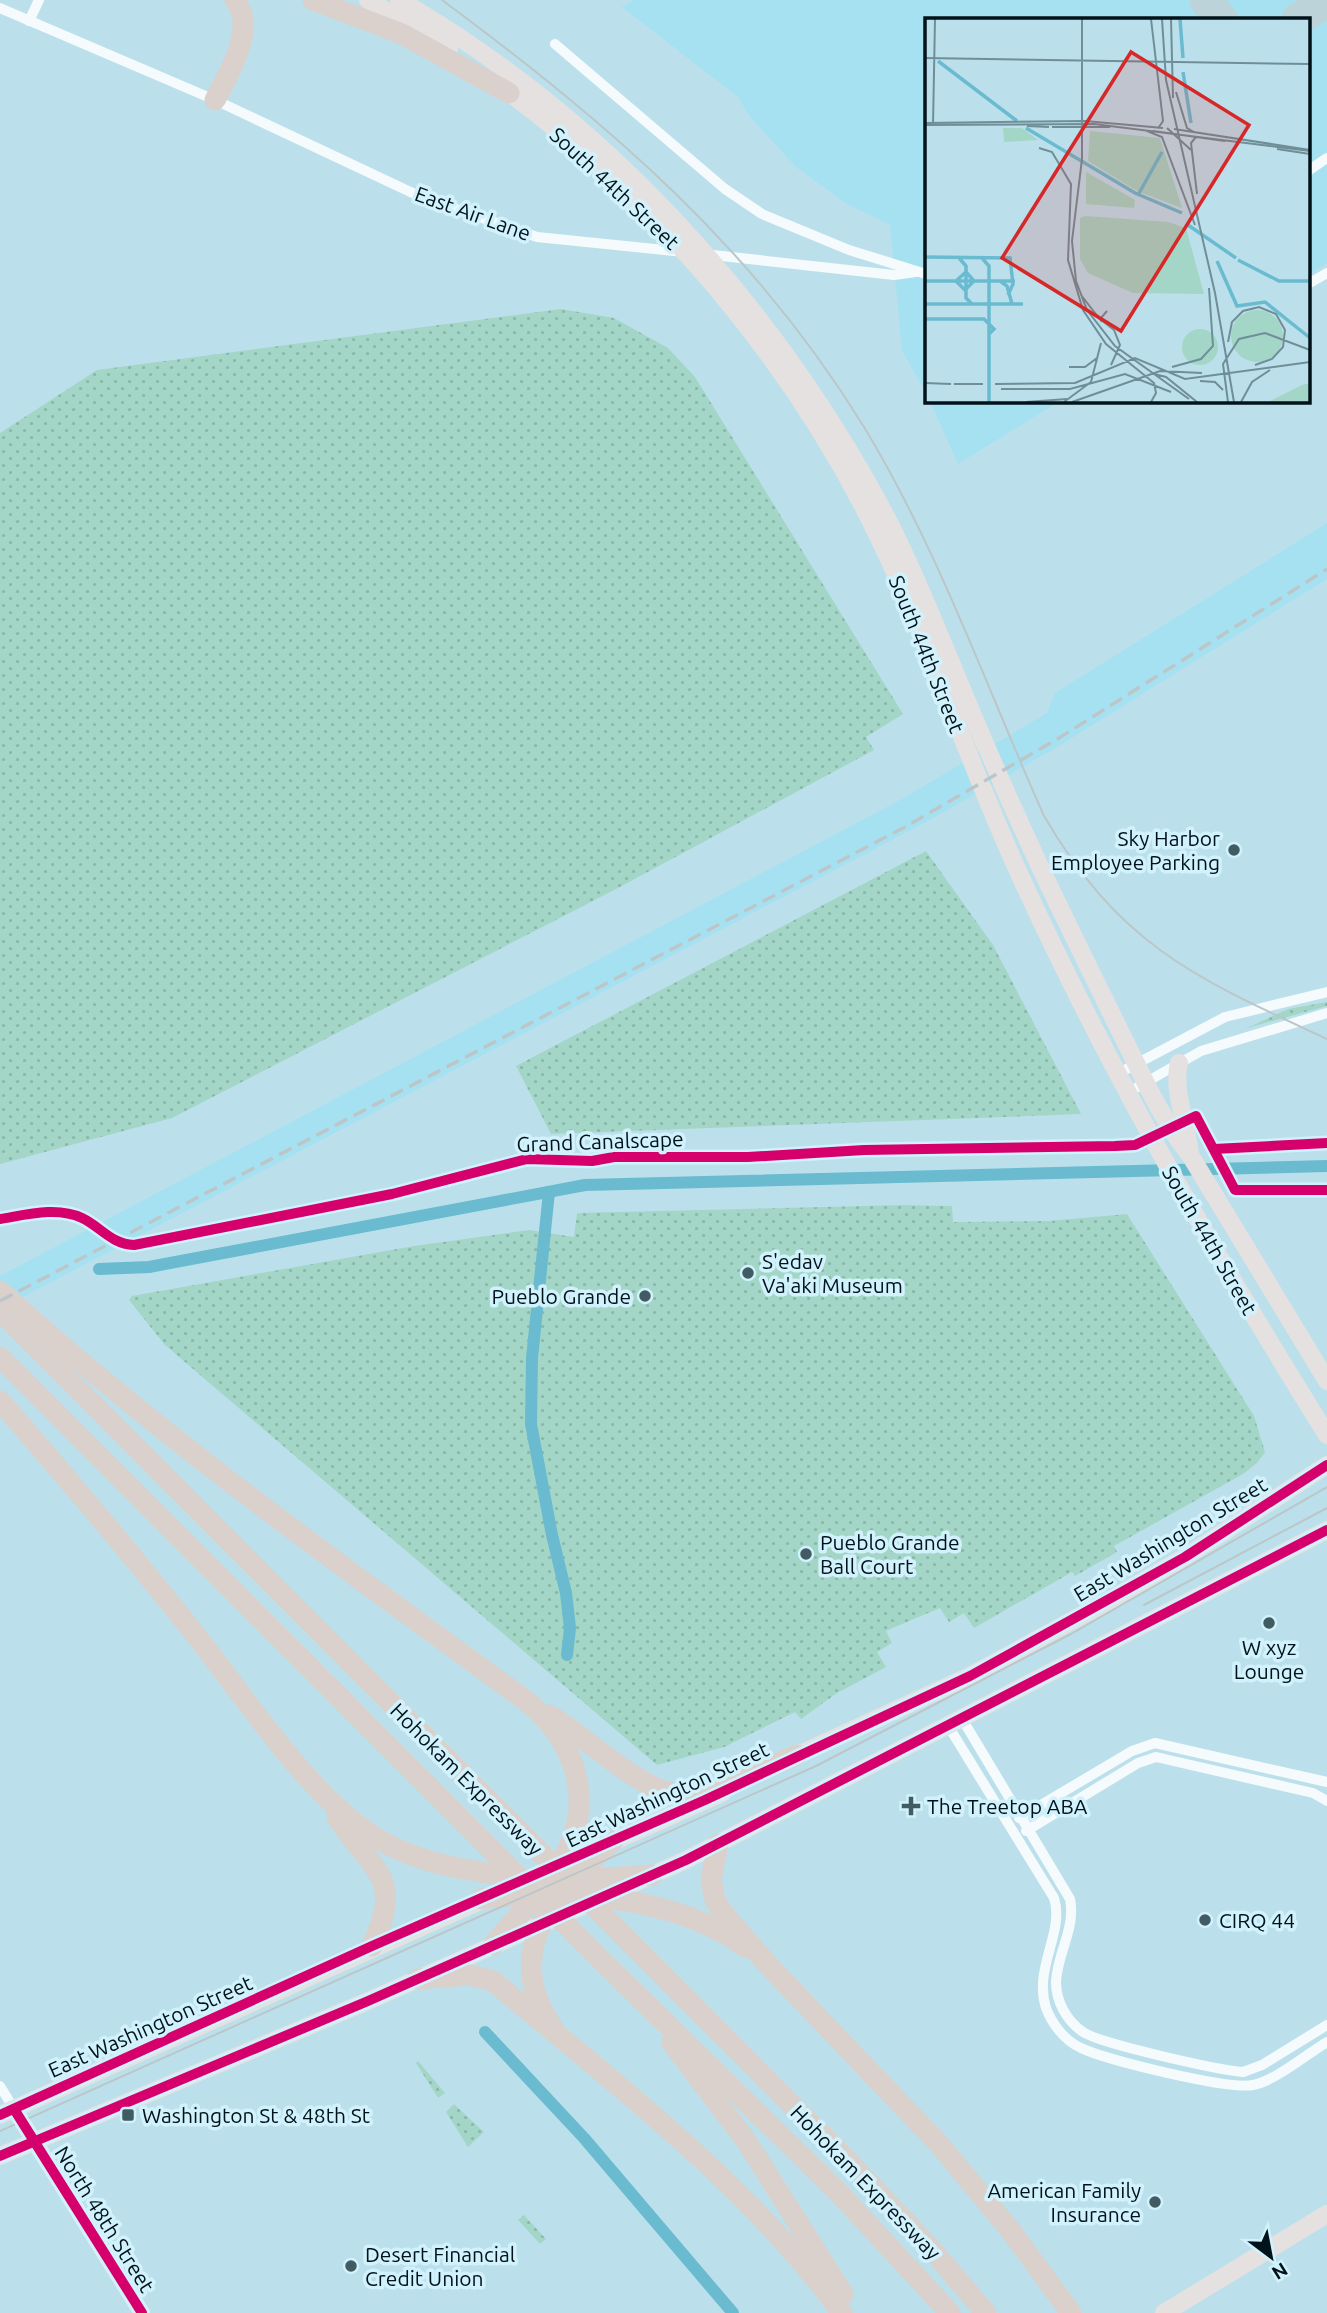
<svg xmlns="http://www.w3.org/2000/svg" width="1327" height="2313" font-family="Ubuntu,sans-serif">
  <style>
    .built { fill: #a6e1f2 }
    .grass { fill: url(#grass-dots) }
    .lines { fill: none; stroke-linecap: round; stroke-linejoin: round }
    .canal { stroke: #6abbd0; stroke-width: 12 }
    .taxiway { stroke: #bcd3da; stroke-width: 33 }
    .street { stroke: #f5fafc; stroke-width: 10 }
    .secondary { stroke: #edeeee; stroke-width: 16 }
    .primary { stroke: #e5e1e0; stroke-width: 18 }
    .highway { stroke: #dad0cc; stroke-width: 21 }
    .tram { stroke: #bcc6c9; stroke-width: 2 }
    .rail { stroke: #bcc6c9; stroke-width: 3.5; stroke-dasharray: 14 7; stroke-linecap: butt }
    .cycleway-casing { stroke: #d1f2fc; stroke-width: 15 }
    .cycleway { stroke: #d6006c; stroke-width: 10 }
    .poi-dot { fill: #415b63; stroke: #d1f2fc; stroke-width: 2.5 }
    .labels { text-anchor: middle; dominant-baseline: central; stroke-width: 7; stroke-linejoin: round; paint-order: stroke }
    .street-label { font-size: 21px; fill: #00131a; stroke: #d1f2fc }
    .poi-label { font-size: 21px; fill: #00131a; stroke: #d1f2fc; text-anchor: start }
    .inset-river { fill: none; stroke: #6abbd0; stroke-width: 3.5 }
    .inset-road { fill: none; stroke: #708e97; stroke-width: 2 }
    .view { fill: #d62828; fill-opacity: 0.15; stroke: #d62828; stroke-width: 3.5 }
    .inset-edge { fill: none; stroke: #00131a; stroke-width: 3.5 }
  </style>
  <defs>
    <pattern id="grass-dots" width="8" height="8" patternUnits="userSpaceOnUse" patternTransform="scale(1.75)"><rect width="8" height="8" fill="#a3d6c6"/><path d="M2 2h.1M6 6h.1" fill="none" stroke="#8bb7aa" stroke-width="1.8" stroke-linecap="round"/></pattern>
  </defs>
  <rect width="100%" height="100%" fill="#bbe0eb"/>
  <!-- built -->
  <g class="built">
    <path d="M634 0H1327V263L1308 275V19H926V393L902 351 890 225 847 204 796 167 750 117 738 97 622 7Z"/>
    <path d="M930 401H1060L958 464Z"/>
    <path d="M1327 523V579L1059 746 926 822 0 1309V1276L900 800 1047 713 1055 693Z"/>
  </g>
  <!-- grass -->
  <g class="grass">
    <path d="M561 309 614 318 668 348 695 377 903 714 866 737 874 750 618 888 172 1118 0 1164V433L97 370Z"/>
    <path d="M926 851 993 945 1081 1114 551 1134 516 1066Z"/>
    <path d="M1327 1002V1006L1247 1028 1288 1009Z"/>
    <path d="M903 1205 952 1206 953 1222 1049 1221 1127 1214 1254 1416 1265 1452 1257 1463 1243 1474 1114 1546 1117 1552 1075 1576 1072 1572 974 1628 964 1613 949 1622 940 1608 888 1630 886 1631 892 1643 877 1652 886 1667 837 1693 801 1719 795 1712 724 1747 657 1765 165 1345 129 1300 132 1296 414 1246 529 1230 574 1237 577 1213Z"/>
    <path d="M418 2061 445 2093 438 2098 416 2063Z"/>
    <path d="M454 2104 484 2132 468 2147 446 2112Z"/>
    <path d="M524 2215 546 2239 540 2244 518 2220Z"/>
  </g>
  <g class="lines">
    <!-- canal -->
    <g class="canal">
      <path d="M549 1192 532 1358 531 1424 552 1535 566 1593 570 1628 567 1655"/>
      <path d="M99 1269 149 1267 585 1185 1327 1166"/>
      <path d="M485 2032 584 2138 733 2313"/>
    </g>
    <!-- taxiway -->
    <g class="taxiway">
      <path d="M1206 0 1221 19"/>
      <path d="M1298 19 1327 1"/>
    </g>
    <!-- street -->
    <g class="street">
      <path d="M0 8 215 100 419 196 537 237 684 252"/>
      <path d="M29 21 39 0"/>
      <path d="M555 44 725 189 762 214 849 250 926 274"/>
      <path d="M1308 171 1327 158"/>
      <path d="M704 254 894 275 916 272"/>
      <path d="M1308 284 1327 273"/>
      <path d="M1117 1074 1225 1017 1327 992"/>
      <path d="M1127 1093 1201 1051 1327 1013"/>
      <path d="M961 1717 1070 1899C1076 1928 1057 1954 1056 1982 1056 2002 1067 2021 1083 2032 1101 2044 1218 2070 1243 2072L1262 2065 1327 2025"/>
      <path d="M947 1724 1054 1898C1065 1932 1033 1968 1046 2008 1052 2024 1065 2041 1081 2048 1106 2060 1228 2090 1253 2085 1275 2081 1307 2054 1327 2042"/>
      <path d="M1019 1818 1132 1751 1155 1743 1327 1782"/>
      <path d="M1026 1831 1138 1763 1156 1757 1313 1793 1327 1801"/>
      <path d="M0 2086 14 2109"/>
    </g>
    <!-- secondary -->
    <path class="secondary" d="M14 2109 142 2313"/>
    <!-- primary -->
    <g class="primary">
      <path d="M368 0 449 49"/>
      <path d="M399 0C600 116 763 294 875 496 905 550 928 608 952 665 980 734 1010 802 1041 869 1069 927 1097 985 1126 1043 1145 1081 1163 1122 1190 1155L1327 1381"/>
      <path d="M500 86C658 201 794 361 879 538 931 646 968 762 1018 871 1107 1067 1213 1253 1327 1435"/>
      <path d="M1179 1063C1172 1091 1188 1125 1190 1155"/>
      <path d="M787 1760 970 1676 1108 1601 1185 1557 1327 1465"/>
      <path d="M0 2115 722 1793"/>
      <path d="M0 2156 368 2001 686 1860 1327 1530"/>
      <path d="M1164 2313 1327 2214"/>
    </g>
    <!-- highway -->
    <g class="highway">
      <path d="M313 0 402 34 509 93"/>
      <path d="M215 100C229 73 257 28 235 0"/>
      <path d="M0 1291C164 1440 346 1569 525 1700 570 1735 594 1792 569 1847 552 1883 518 1915 493 1945"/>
      <path d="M0 1311 849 2162 933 2251 986 2313"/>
      <path d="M0 1357 602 1961 839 2193 950 2313"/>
      <path d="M0 1401C68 1479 134 1557 198 1638 247 1700 311 1799 378 1839 421 1865 472 1871 521 1878"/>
      <path d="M549 1715C581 1733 640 1790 673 1793 714 1797 760 1770 797 1755"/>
      <path d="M337 1817C372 1873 405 1875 372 1946"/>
      <path d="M718 1844 711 1880 715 1900 723 1913 769 1966 939 2144 1011 2231 1071 2313"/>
      <path d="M564 1881 653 1875"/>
      <path d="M481 1899C563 1888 677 1896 745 1947"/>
      <path d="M417 1979 470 1975 493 1981C615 2084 747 2183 842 2313"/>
      <path d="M553 2028C499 1949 556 1893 613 1841"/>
      <path d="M672 2043 747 2142 843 2294"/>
    </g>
    <!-- tram -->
    <g class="tram">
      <path d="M442 0C610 125 753 246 864 427 938 549 986 686 1044 816 1121 947 1196 978 1327 1039"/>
      <path d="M1144 1605 1327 1508"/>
      <path d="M0 2131 816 1766 1071 1634 1327 1487"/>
    </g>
    <!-- rail -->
    <path class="rail" d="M0 1301 905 827 1059 738 1327 569"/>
    <defs>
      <g id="cycleway">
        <path d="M1214 1149 1327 1143"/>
        <path d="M0 1219C25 1215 57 1206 82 1218 101 1227 111 1244 134 1245L392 1194 527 1159 592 1161 614 1157H748L864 1150 1115 1146 1135 1145 1196 1116 1235 1190H1327"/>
        <path d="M14 2109 142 2313"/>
        <path d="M0 2115 372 1946 705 1800 970 1676 1185 1557 1327 1465"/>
        <path d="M0 2156 368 2001 686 1860 1327 1530"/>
      </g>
    </defs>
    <!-- cycleway casing -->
    <use href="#cycleway" class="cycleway-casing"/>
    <!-- cycleway -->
    <use href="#cycleway" class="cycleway"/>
  </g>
  <!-- markers -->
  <g class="poi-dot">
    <circle cx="1234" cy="850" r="7"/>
    <circle cx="748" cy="1273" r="7"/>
    <circle cx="645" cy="1296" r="7"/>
    <circle cx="806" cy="1554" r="7"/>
    <circle cx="1269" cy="1623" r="7"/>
    <path d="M907.5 1795.5h7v7h7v7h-7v7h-7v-7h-7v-7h7z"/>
    <circle cx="1205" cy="1920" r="7"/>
    <rect x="121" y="2108" width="14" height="14" rx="3.5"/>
    <circle cx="1155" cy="2202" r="7"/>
    <circle cx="351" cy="2266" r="7"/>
  </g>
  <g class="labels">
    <!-- street labels -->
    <g class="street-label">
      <text transform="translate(615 188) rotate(43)">South 44th Street</text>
      <text transform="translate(473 213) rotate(20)">East Air Lane</text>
      <text transform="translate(927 654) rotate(68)">South 44th Street</text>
      <text transform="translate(600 1141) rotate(-2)">Grand Canalscape</text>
      <text transform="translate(1210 1240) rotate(60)">South 44th Street</text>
      <text transform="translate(1170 1539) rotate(-31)">East Washington Street</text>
      <text transform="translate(467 1779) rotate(45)">Hohokam Expressway</text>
      <text transform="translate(667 1794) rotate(-25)">East Washington Street</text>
      <text transform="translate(150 2026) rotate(-24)">East Washington Street</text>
      <text transform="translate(866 2182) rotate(46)">Hohokam Expressway</text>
      <text transform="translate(105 2219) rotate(58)">North 48th Street</text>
    </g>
    <!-- poi labels -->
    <g class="poi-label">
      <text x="1220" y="838" text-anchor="end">Sky Harbor<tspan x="1220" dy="24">Employee Parking</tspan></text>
      <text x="762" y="1261">S'edav<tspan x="762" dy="24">Va'aki Museum</tspan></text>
      <text x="631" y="1296" text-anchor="end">Pueblo Grande</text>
      <text x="820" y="1542">Pueblo Grande<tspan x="820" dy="24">Ball Court</tspan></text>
      <text x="1269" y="1647" text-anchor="middle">W xyz<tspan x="1269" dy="24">Lounge</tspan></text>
      <text x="927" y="1806">The Treetop ABA</text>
      <text x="1219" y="1920">CIRQ 44</text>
      <text x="142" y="2115">Washington St &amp; 48th St</text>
      <text x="1141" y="2190" text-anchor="end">American Family<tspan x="1141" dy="24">Insurance</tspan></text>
      <text x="365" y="2254">Desert Financial<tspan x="365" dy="24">Credit Union</tspan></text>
    </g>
  </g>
  <!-- overview -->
  <g transform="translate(925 18)">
    <rect width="385" height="385" fill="#bbe0eb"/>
    <path d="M78 110H97L113 122 79 124ZM165 113 235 120 257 190 212 173 163 143ZM161 154 210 182 209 190 161 186ZM160 198 243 204 261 210 279 276 208 275 163 255 155 241V200ZM306 318a26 26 0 1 1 52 0a26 26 0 1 1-52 0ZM257 329a18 18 0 1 1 36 0a18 18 0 1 1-36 0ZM385 365V384H343L377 367Z" fill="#a3d6c6"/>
    <path class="inset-river" d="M255 1 258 40M13 43 92 103M258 54 266 105M101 110 210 175 257 195M213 177 237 134M263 207 311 240M0 239 85 240 88 266 83 277M56 239 64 248V384M34 240 41 248V280L47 286M313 242 354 263H385M292 243 312 288 340 284 385 320M41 254 49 263 40 272 31 263ZM0 263H90M75 263 82 268 87 286M0 286H98M0 301H59L69 311 64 316"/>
    <path class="inset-road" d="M157 1V141L147 223 151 263 162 292 190 328 264 381M226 1 238 103 234 109M237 1 241 62 290 275 309 384M246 1 248 80M0 40 385 46M251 74 262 110 269 114M0 105 160 103 238 110M0 107 169 106 385 133M8 107 10 1M102 108 124 109M127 109H185M242 110 266 132M249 111 385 132M222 113 237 119 270 207M228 113 300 123M271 119 266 125 272 176M114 130 127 134 146 166 143 242 158 292 181 326 229 365 231 375 226 384M352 131 385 136M156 277 177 304M182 293 175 301 189 312 195 327 186 347M303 324 307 304 318 293 334 289 351 296 360 312 358 329 347 341 330 347M144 349H160L172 340M247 349 276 341 288 328 284 270M229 356 241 359 272 384M275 363 290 364 298 372M0 365 26 366M29 366H58M70 366 150 365 210 340 260 361 385 344M76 371H145L200 356 246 374M101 384 142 381M139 384 166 364 176 325M147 384 235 353 277 355M303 384 298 346 314 321 340 315 385 332M316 384 327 364 345 352"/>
    <path class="view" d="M206 34 324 107 196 313 77 240Z"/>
    <rect width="385" height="385" class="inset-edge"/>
  </g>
  <!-- north arrow -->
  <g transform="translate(1271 2257) rotate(148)" stroke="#d1f2fc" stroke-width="5" paint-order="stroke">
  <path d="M0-5L12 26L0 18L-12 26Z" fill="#00131a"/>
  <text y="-10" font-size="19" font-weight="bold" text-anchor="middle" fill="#00131a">N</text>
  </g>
</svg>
